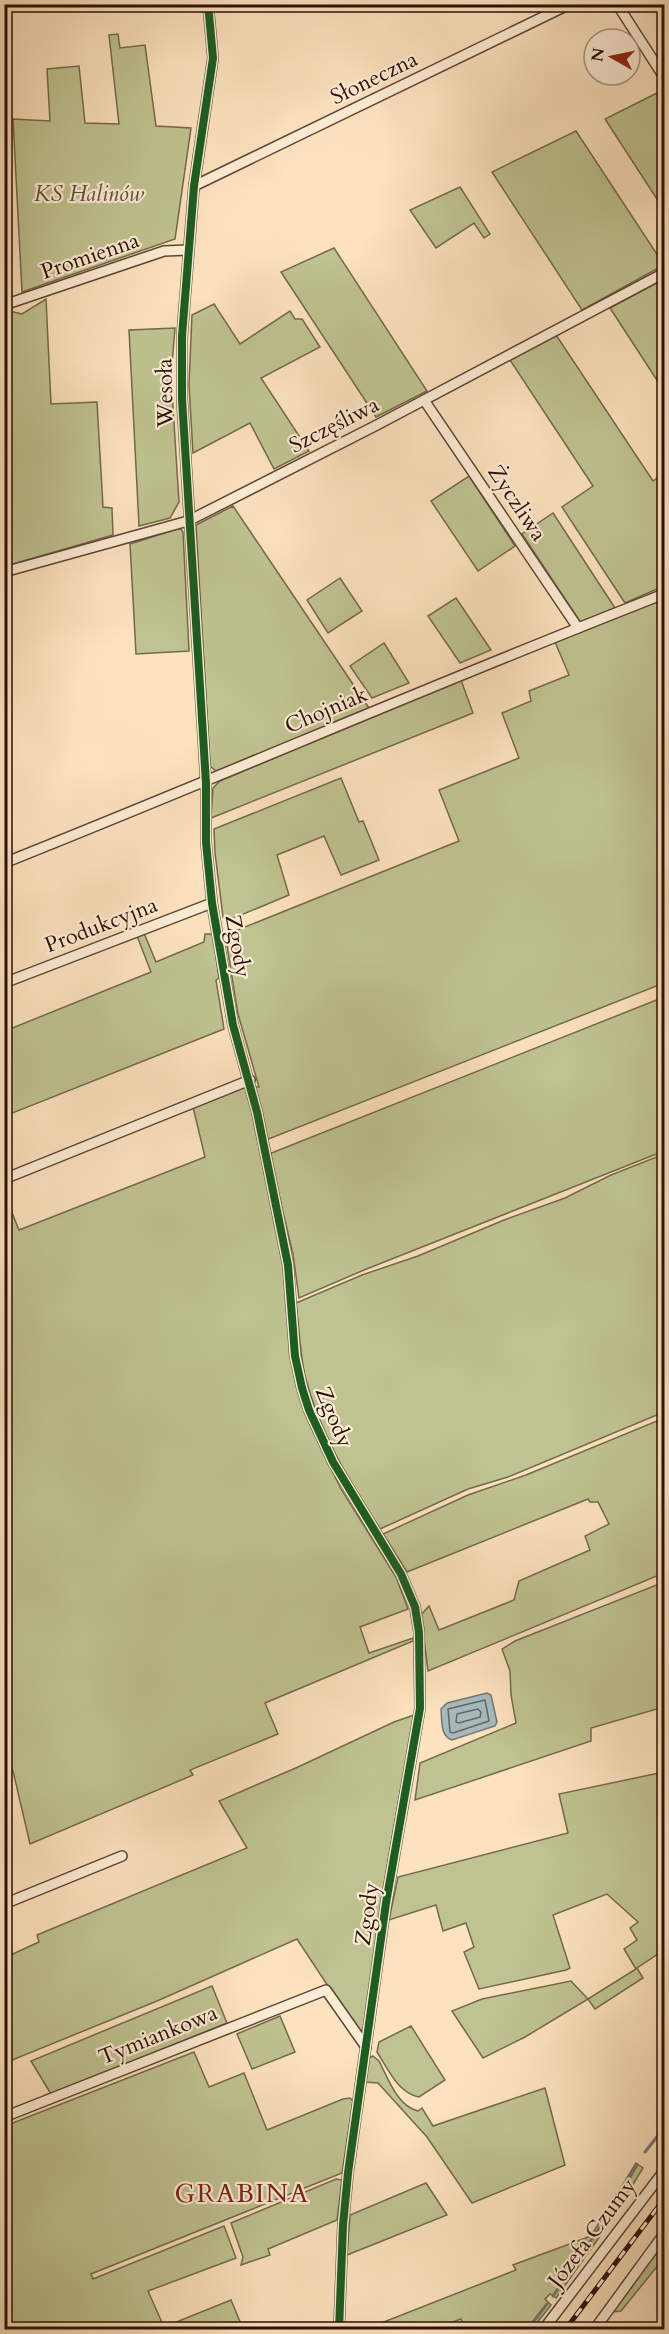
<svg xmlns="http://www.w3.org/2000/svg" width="669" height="2334" font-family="Cardo,serif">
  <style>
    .green { fill: #bfc391; stroke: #74694c; stroke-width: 1.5 }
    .water { fill: #a6babd; stroke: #747674; stroke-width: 1.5 }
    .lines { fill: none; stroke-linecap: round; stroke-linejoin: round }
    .shore { stroke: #686462; stroke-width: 1.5 }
    .stream { stroke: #747674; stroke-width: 3 }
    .minor-casing { stroke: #5e4434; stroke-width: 12 }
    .minor { stroke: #fdecd5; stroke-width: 9 }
    .rail-casing { stroke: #2a0f06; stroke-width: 5 }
    .rail { stroke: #fdecd5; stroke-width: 3; stroke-dasharray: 9; stroke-linecap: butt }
    .cycleway-casing { stroke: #fdecd5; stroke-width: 11 }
    .cycleway { stroke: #1b5e20; stroke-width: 8 }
    .labels { text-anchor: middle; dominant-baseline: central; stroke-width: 4.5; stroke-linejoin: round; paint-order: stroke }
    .street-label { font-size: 22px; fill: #2a0f06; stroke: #fdecd5 }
    .park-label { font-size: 22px; font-style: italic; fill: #5e4e37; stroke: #fdecd5 }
    .quarter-label { font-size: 26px; letter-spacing: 1.5px; fill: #7a1f14; stroke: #fdecd5 }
  </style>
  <rect width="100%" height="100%" fill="#fce2be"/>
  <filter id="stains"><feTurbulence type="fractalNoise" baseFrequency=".00333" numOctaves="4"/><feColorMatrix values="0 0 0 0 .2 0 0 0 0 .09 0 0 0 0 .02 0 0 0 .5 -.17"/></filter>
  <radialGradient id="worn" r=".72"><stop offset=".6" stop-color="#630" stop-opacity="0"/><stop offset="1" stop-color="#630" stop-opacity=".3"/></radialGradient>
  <!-- green -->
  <g class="green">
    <path d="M118 34 120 48 145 45 156 126 191 128 175 239 22 292 13 119 50 121 47 69 79 66 85 123 119 124 109 35Z"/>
    <path d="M663 90 664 148 662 149 664 153V210L605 119Z"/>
    <path d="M576 131 664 265 582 310 492 172Z"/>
    <path d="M460 187 490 234 484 238 474 223 436 248 410 210Z"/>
    <path d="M334 248 427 391 376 417 281 272Z"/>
    <path d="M664 279V391L610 308Z"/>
    <path d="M46 299 51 404 97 402 103 507 112 508 113 535 6 566 5 310 22 314Z"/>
    <path d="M214 304 240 344 290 311 295 319H302L320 347 261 378 309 451 274 469 250 423 193 453 189 385 192 315Z"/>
    <path d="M175 328 171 376 179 502 170 518 139 526 129 330Z"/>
    <path d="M556 335 653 481 664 473V586L625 603 562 507 593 486 510 360Z"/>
    <path d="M469 476 515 546 478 571 431 501Z"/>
    <path d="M233 506 369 708 217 772 210 766 196 525Z"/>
    <path d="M553 513 615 608 581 623 522 534Z"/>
    <path d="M180 528 183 532 189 651 136 654 130 544Z"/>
    <path d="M340 578 362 611 328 633 307 600Z"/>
    <path d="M456 598 491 650 460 663 428 616Z"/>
    <path d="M664 599V983L266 1140 255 1087H259L238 1014 227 946 230 933 459 841 439 790 519 758 502 713 531 701 529 691 569 675 555 642Z"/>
    <path d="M384 643 409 683 372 698 350 666Z"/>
    <path d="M461 680 473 713 211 818 213 788 220 781Z"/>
    <path d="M341 778 359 822 363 821 379 860 341 875 324 836 277 855 289 895 229 920 223 917 215 853 214 829Z"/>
    <path d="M144 933 156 962 204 942 205 934H213L219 978 216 980 224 1029 5 1116V1031L151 972 137 936Z"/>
    <path d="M659 999 660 1002 664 1001V1151L364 1270 299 1298 293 1254 269 1154Z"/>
    <path d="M244 1086 249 1093 284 1257 295 1379 311 1427 341 1489 396 1577 408 1609 360 1627 369 1653 413 1638V1641L265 1703 278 1734 190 1770 193 1775 30 1844 13 1771 4 1772V1193L19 1230 205 1157 193 1107Z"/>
    <path d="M664 1154V1412L508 1477 468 1489 380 1529C349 1482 319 1431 305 1376 300 1353 299 1327 296 1303L362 1275 418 1256 504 1220 565 1198 611 1175Z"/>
    <path d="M664 1418V1573L428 1671 421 1615 429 1606 439 1630 514 1600 519 1581 590 1550 585 1536 609 1524 598 1502H590L588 1499 407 1572 383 1534 468 1495 526 1475Z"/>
    <path d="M664 1582V1707L591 1728V1741L415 1800 420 1763 516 1723 511 1695 510 1671 502 1649 515 1641Z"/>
    <path d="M417 1714C393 1817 378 1922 364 2027L362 2030H357L297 1939 157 2001 5 2063 4 1958 39 1942 37 1935 247 1848 219 1801 298 1767 394 1722Z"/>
    <path d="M664 1772V1950L637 1968 643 1978 595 2009 588 1999 525 2037 483 2058 452 2011 482 1999 571 1981 588 1999 636 1969 624 1949 637 1940 630 1928 638 1922 607 1894 553 1915 570 1968 566 1970 479 1989 464 1952 474 1947 466 1923 443 1931 436 1905 389 1920 398 1877 568 1833 559 1794Z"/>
    <path d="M212 1986 227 2023 51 2094 31 2061Z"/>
    <path d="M280 2016 295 2052 252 2069 237 2034Z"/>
    <path d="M411 2026 445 2080 419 2097C398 2093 388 2069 377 2052L379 2042Z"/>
    <path d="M194 2052 209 2087 244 2073 267 2130 343 2099 350 2098 353 2101 342 2173 91 2274 93 2279 224 2226 236 2258 148 2291 164 2327 231 2300 241 2324 227 2330 5 2329V2126Z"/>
    <path d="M373 2056 379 2061C388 2078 397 2106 418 2111L422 2108 433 2126 545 2088 565 2165 472 2203 427 2137 378 2083 365 2082 367 2059Z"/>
    <path d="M636 2163 643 2168 610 2222 556 2298 550 2294 545 2299 551 2305 532 2329H465L461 2319 434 2329H366L516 2270 513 2265 591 2236Z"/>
    <path d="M336 2179 342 2180 337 2220 268 2249 270 2255 241 2265 243 2257 231 2223Z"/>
    <path d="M426 2183 447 2215 347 2255 350 2215Z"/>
    <path d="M664 2241V2258L621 2311 611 2312Z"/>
  </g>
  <!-- water -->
  <path class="water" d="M487 1693 491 1695 497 1722 495 1726 452 1740C440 1736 442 1720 441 1709L447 1703Z"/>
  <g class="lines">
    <!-- shore -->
    <g class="shore">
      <path d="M485 1700 489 1721 453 1733 450 1732 448 1709Z"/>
      <path d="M478 1709 481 1712 480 1717 459 1723 456 1722 457 1714Z"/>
    </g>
    <!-- stream -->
    <g class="stream">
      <path d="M645 2152 664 2128"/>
      <path d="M553 2296 607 2217 637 2165"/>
      <path d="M527 2330 547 2304"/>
    </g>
    <defs>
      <g id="minor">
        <path d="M208 4 213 58 194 186 182 336V399L206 783V842L212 903 233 1025 257 1112 288 1265 295 1356 302 1388 309 1410 333 1462 401 1574 415 1607 419 1632 420 1708 386 1903 348 2173 343 2225 339 2330"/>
        <path d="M617 4 664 77"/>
        <path d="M194 186 570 4"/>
        <path d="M4 305 164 251 188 250"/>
        <path d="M424 400 578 628"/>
        <path d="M4 572 188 521 375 426 664 273"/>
        <path d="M4 863C225 775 443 680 664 594"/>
        <path d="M4 983 212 903"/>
        <path d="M4 1179 250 1080"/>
        <path d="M4 1904 122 1856"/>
        <path d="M4 2117 326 1990 366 2047"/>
        <path d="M543 2330 664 2171"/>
        <path d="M594 2330 664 2234"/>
      </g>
    </defs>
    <!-- minor casing -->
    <use href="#minor" class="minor-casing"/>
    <!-- minor -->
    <use href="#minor" class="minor"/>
    <defs>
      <path id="rail" d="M565 2330 664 2199"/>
    </defs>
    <!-- rail casing -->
    <use href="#rail" class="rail-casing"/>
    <!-- rail -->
    <use href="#rail" class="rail"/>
    <defs>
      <path id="cycleway" d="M208 4 213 58 194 186 182 336V399L206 783V842L212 903 233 1025 257 1112 288 1265 295 1356 302 1388 309 1410 333 1462 401 1574 415 1607 419 1632 420 1708 386 1903 348 2173 343 2225 339 2330"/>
    </defs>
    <!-- cycleway casing -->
    <use href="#cycleway" class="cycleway-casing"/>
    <!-- cycleway -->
    <use href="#cycleway" class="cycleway"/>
  </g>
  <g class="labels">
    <!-- street labels -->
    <g class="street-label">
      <text transform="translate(374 78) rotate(-26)">Słoneczna</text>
      <text transform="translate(90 256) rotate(-19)">Promienna</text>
      <text transform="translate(165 393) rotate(-91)">Wesoła</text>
      <text transform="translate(334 425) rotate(-27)">Szczęśliwa</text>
      <text transform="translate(517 503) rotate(56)">Życzliwa</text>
      <text transform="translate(326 710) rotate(-23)">Chojniak</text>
      <text transform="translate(101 925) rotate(-21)">Produkcyjna</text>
      <text transform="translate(238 946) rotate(80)">Zgody</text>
      <text transform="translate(334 1417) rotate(67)">Zgody</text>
      <text transform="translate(367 1914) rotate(-82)">Zgody</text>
      <text transform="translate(158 2035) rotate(-22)">Tymiankowa</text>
      <text transform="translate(592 2233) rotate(-53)">Józefa Czumy</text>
    </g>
    <!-- park labels -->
    <g class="park-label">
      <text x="89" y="194">KS Halinów</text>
    </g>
    <!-- quarter labels -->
    <g class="quarter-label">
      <text x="242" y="2193">GRABINA</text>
    </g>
  </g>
  <!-- margin -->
  <rect width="669" height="2334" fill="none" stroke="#fce2be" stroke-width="24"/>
  <rect x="6" y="6" width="657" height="2322" fill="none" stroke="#2a0f06" stroke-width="3"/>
  <rect x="12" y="12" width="645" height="2310" fill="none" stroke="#2a0f06" stroke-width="1.5"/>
  <!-- north arrow -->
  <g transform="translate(612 57) rotate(279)"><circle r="28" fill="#fdecd5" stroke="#a99482" stroke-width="1.5"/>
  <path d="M0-4.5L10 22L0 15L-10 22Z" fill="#8f2418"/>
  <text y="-9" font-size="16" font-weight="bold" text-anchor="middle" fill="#2a0f06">N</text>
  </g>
  <rect width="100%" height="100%" filter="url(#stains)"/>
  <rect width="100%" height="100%" fill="url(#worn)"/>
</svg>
